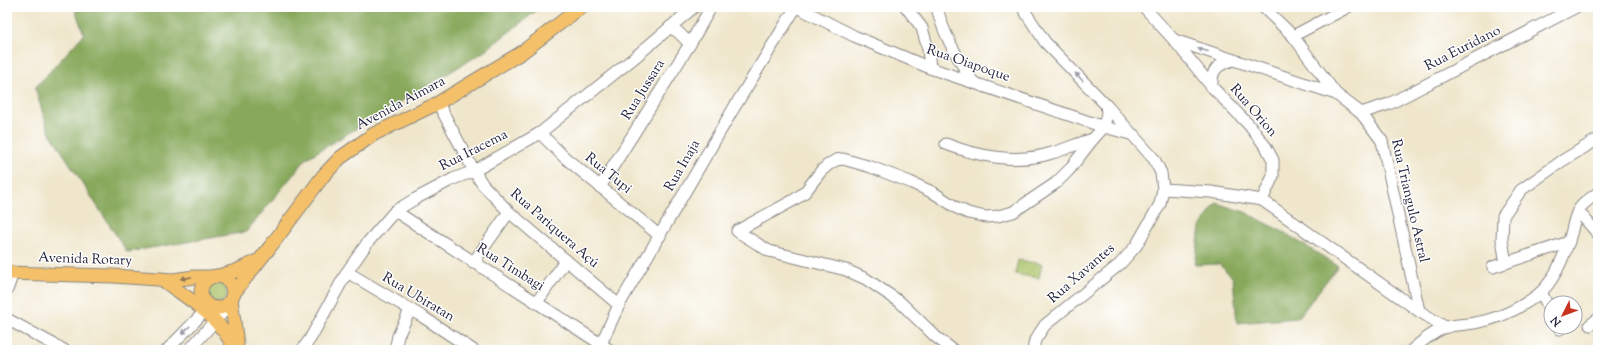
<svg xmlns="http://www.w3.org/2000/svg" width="1605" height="357" font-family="'Sorts Mill Goudy',serif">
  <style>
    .green { fill: #abc368; stroke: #667252 }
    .forest { fill: #88a95c; stroke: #55664c }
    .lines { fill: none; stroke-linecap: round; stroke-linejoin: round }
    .minor-casing { stroke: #888483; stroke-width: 13 }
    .major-casing { stroke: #888483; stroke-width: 15 }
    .minor { stroke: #fff; stroke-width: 11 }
    .major { stroke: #f4c16a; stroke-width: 13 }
    .oneway { fill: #9c9ca7 }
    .oneway2 { fill: #8b7252 }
    .labels { text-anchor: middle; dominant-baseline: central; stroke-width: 3; stroke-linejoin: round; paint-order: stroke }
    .street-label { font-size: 14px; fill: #22223b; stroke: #fff }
  </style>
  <rect width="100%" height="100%" fill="#fff"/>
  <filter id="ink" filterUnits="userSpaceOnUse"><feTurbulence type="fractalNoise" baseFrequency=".025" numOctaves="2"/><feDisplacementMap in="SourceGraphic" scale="8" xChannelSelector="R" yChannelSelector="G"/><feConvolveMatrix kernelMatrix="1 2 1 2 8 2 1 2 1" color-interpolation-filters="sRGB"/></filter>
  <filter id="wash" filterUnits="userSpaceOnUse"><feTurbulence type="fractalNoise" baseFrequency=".012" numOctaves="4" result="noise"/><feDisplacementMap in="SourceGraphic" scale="16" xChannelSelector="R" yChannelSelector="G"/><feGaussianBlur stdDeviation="0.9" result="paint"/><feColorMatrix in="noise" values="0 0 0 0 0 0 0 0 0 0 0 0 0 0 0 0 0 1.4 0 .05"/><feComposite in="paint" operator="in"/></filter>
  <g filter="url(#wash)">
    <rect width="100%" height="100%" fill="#efe6cb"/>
    <!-- green -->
    <g class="green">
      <path d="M1018 260 1042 264 1039 278 1015 274Z"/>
      <circle cx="217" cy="293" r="10"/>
    </g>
    <!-- forest -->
    <g class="forest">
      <path d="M74 7H541L482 53 307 158 246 232 127 252 48 130 35 88 84 34Z"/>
      <path d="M1216 203 1245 212 1285 233 1338 266 1298 318 1237 323 1233 278 1219 264 1195 265 1200 227Z"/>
    </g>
  </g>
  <g filter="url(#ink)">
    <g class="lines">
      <defs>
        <g id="minor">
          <path d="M797 7 854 36 930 68 1104 127 1134 135"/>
          <path d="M906 7 922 28 928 49 930 68"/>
          <path d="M937 7C943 35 958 58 973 82"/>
          <path d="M1022 7 1045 42 1106 105 1154 159 1161 173 1163 189 1160 204 1136 246 1120 264 1045 325 1035 340 1033 350"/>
          <path d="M1144 7 1174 40 1212 87 1249 125 1266 147 1273 160V176L1262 200"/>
          <path d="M1263 7 1293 36 1336 94"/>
          <path d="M670 27 678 32 690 44"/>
          <path d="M1293 36 1348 7"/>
          <path d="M1174 40 1336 94 1361 113 1382 141 1419 311"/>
          <path d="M1212 87C1211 69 1217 65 1233 60"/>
          <path d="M438 103 474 171 483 185 509 212 619 305"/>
          <path d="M1361 113 1389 104 1576 7"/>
          <path d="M540 133 563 156 660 236"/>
          <path d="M946 144C979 157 1018 164 1052 153 1066 149 1079 143 1093 139"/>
          <path d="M600 187 690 44 711 7"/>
          <path d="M1163 189 1211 192 1262 200 1419 311 1445 327"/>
          <path d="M395 211 610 350"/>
          <path d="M1578 211 1598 234"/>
          <path d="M473 263 509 212"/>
          <path d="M1506 263 1502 240 1503 216 1521 190 1562 161 1598 139"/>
          <path d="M1493 267 1569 242"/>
          <path d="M347 272 423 317 473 350"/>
          <path d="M7 290 13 273"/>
          <path d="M1541 292 1551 312"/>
          <path d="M537 302 566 260"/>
          <path d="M7 319 64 350"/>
          <path d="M1590 325 1598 319"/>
          <path d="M1559 327 1560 329"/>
          <path d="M601 344 619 305 732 111 796 7"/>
          <path d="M167 350 206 310"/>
          <path d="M189 350 223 312 227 304"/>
          <path d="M302 350 310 339 347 272 368 242 395 211 415 199 453 179 474 171 540 133 634 58 694 7"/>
          <path d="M395 350 398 336 410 310"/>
          <path d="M953 350 936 337 900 302 866 279 846 270 769 251 737 231 794 200 805 192 821 171 828 165 836 160 843 159 871 167 910 182 934 193 957 208 968 213 986 217 998 216 1013 212 1056 183 1069 170 1093 139 1104 127 1107 113 1106 105"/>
          <path d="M1412 350C1422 341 1432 333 1444 328 1453 324 1465 325 1474 323 1498 319 1521 308 1540 293 1556 279 1565 254 1571 234 1573 227 1574 218 1578 211 1582 203 1591 198 1598 193"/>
        </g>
        <g id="major">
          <path d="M7 273 113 276 173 280 194 277H211"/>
          <path d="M218 276 236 271 257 261"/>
          <circle cx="217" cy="292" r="16"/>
          <path d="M161 279C190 300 220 316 235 350"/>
          <path d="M233 294 270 247 323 176 340 158 374 134 438 103 521 53 581 7"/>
          <path d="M231 299 237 344"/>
        </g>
      </defs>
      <!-- minor casing -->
      <use href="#minor" class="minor-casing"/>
      <!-- major casing -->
      <use href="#major" class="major-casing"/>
      <!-- minor -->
      <use href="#minor" class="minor"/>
      <!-- major -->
      <use href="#major" class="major"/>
    </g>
    <!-- one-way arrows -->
    <defs><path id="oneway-solid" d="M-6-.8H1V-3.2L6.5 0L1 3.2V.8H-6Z"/></defs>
    <g class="oneway">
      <use href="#oneway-solid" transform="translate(1203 50) rotate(-163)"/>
      <use href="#oneway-solid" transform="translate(1079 77) rotate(-134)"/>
      <use href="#oneway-solid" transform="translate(186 330) rotate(134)"/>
    </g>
    <use class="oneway2" href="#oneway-solid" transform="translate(186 278) rotate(171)"/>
  </g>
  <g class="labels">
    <!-- street labels -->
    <g class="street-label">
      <text transform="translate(1463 49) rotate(-27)">Rua Euridano</text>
      <text transform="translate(968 64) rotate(19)">Rua Oiapoque</text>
      <text transform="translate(644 90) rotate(-58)">Rua Jussara</text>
      <text transform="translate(401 104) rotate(-28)">Avenida Aimara</text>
      <text transform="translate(1253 111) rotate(49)">Rua Orion</text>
      <text transform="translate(474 151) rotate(-27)">Rua Iracema</text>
      <text transform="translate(683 166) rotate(-60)">Rua Inaja</text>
      <text transform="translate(608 174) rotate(39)">Rua Tupi</text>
      <text transform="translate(1409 201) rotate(77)">Rua Triangulo Astral</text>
      <text transform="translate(554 229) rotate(41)">Rua Pariquera Açú</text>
      <text transform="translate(85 260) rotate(2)">Avenida Rotary</text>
      <text transform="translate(510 268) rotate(32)">Rua Timbagi</text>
      <text transform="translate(1082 274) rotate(-41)">Rua Xavantes</text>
      <text transform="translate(418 298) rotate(31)">Rua Ubiratan</text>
    </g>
  </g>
  <!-- margin -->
  <rect width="1605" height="357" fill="none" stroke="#fff" stroke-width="24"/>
  <!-- north arrow -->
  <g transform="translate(1563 315) rotate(228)"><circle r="19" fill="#ffffff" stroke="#a7a7b1"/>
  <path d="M0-3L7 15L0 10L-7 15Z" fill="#c8321e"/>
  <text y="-6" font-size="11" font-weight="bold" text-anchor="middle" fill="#22223b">N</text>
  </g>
</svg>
